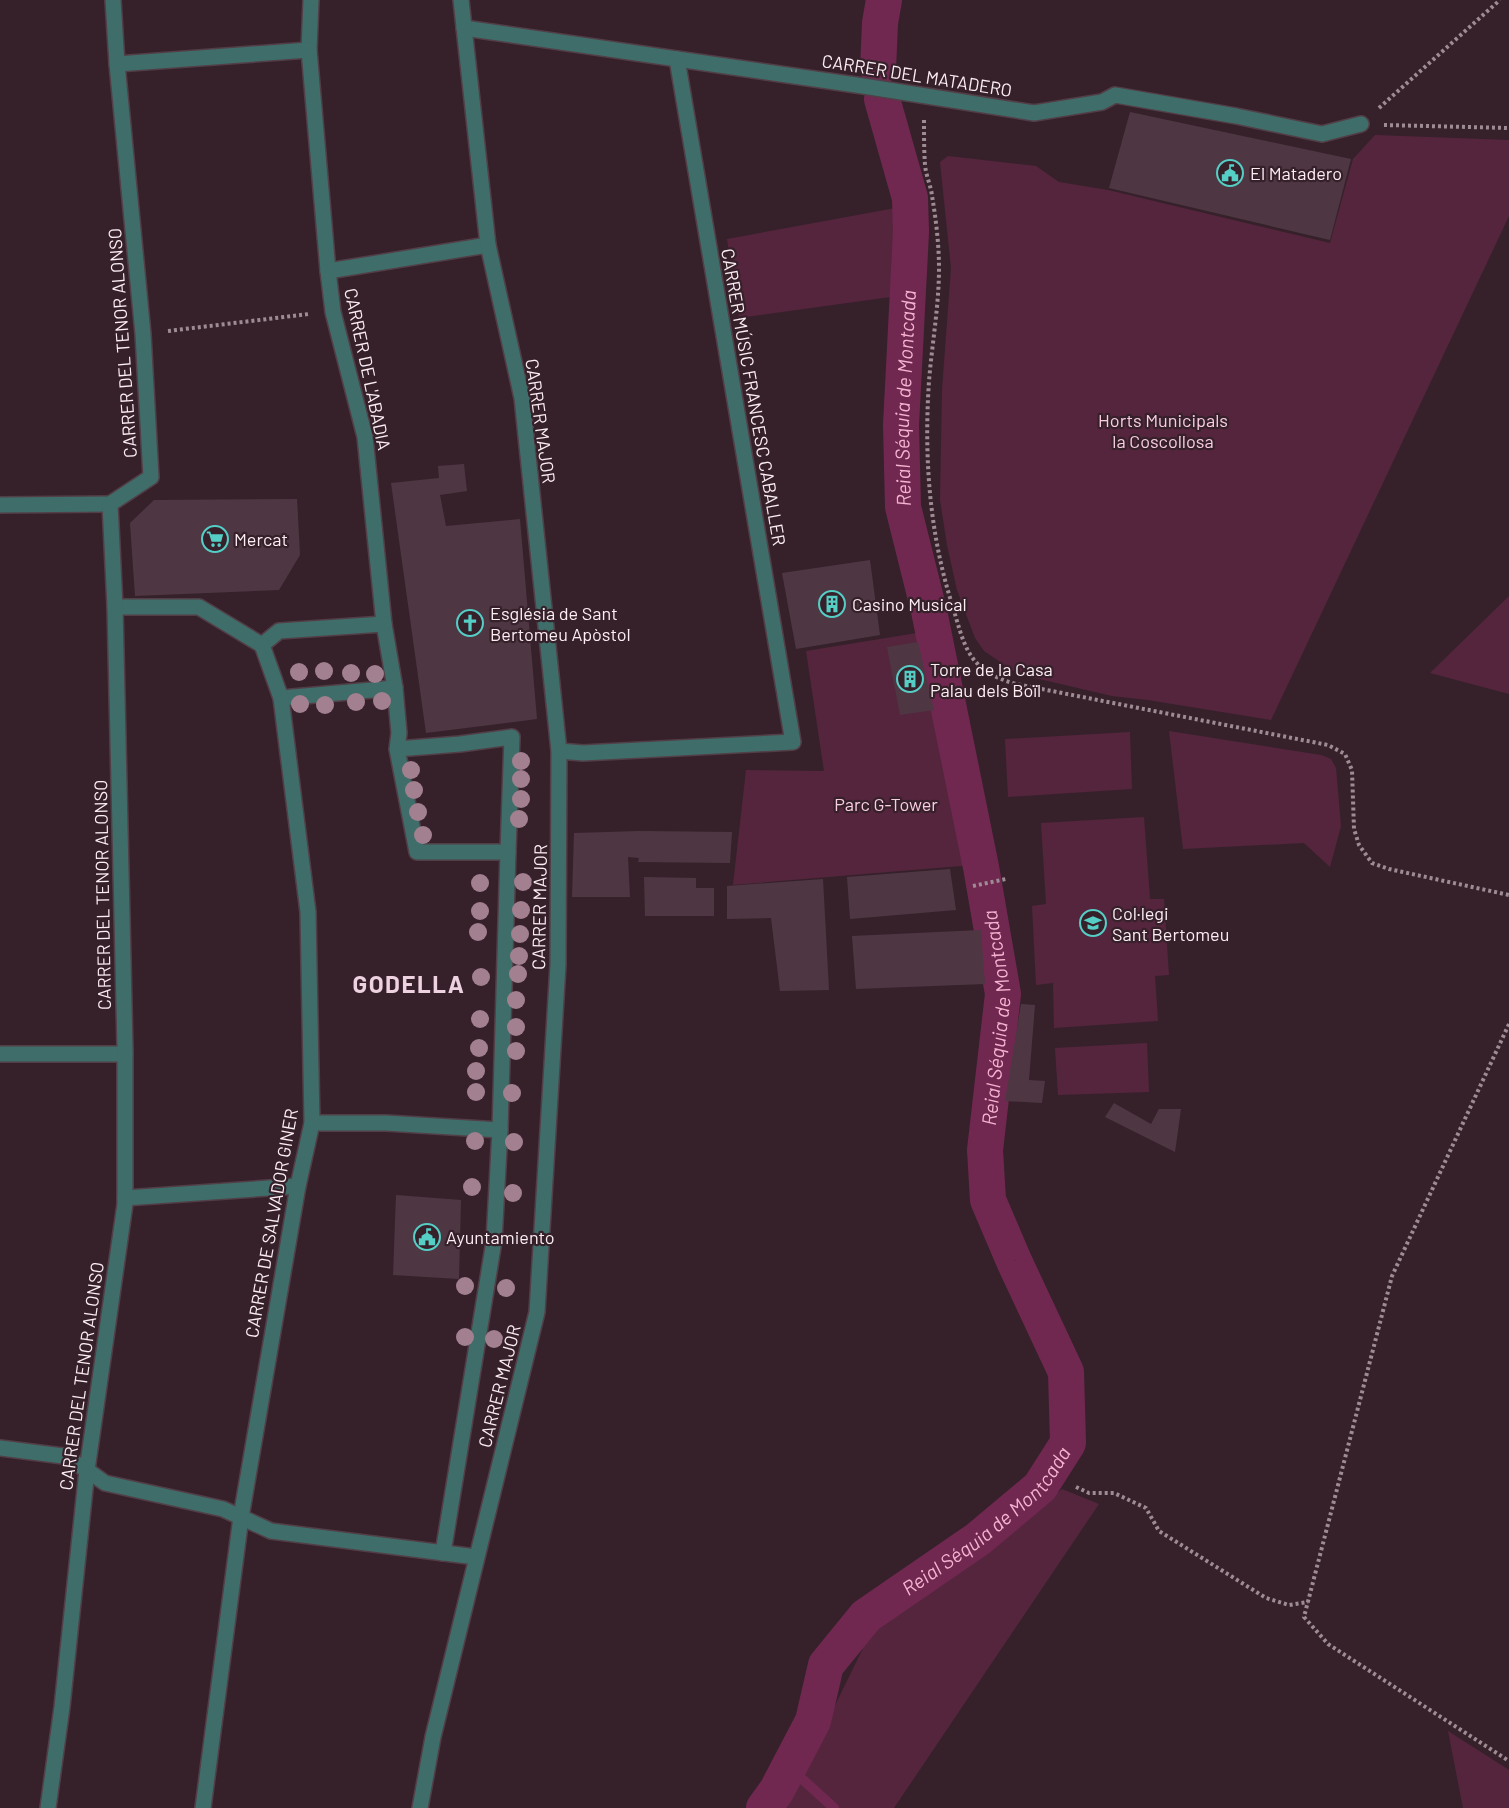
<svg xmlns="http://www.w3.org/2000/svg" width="1509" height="1808" font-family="Barlow,sans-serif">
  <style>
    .green { fill: #55253e }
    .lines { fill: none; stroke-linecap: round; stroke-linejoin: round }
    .stream { stroke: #712850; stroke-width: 10 }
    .canal { stroke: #712850; stroke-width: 36 }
    .building { fill: #4e3742 }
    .minor-casing { stroke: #523e47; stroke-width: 18 }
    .path { stroke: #9e8c94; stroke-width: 4; stroke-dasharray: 3 3; stroke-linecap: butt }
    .minor { stroke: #3f6d69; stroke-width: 15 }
    .tree { fill: #a2808f }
    .labels { text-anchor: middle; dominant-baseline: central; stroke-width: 4.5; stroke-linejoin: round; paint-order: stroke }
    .street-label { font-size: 18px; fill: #fdeef4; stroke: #36212b }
    .poi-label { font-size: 18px; fill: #fdeef4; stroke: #36212b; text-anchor: start }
    .park-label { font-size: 18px; fill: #facde1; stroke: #36212b }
    .water-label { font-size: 20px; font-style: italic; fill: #f5b3d2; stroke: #36212b }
    .district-label { font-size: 24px; font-weight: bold; letter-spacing: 1.5px; fill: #efd2df; stroke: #36212b }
  </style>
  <rect width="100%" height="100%" fill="#36212b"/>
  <!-- green -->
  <g class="green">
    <path d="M1375 135 1509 140V216L1271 720 1148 700 1112 696 1018 674 984 651 975 638 957 590 947 545 940 500 942 390 951 268 940 162 948 156 1036 166 1059 182 1108 190 1330 243 1353 159Z"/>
    <path d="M901 207 898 296 739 318 727 239Z"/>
    <path d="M1509 596V694L1430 673Z"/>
    <path d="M917 633 973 865 733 885 746 770 824 771 806 651Z"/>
    <path d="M1169 731 1321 755 1331 759 1336 768 1341 826 1330 867 1304 843 1183 849Z"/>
    <path d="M1130 732 1132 789 1008 797 1005 739Z"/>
    <path d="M1144 817 1150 899H1164L1169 975 1155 976 1158 1021 1054 1028 1053 983 1036 985 1032 906 1046 904 1041 823Z"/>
    <path d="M1147 1043 1149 1092 1058 1095 1055 1048Z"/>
    <path d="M1062 1489 1099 1504 894 1808H837L801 1775 865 1644 885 1617 917 1591 963 1567 996 1544Z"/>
    <path d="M1448 1731 1509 1770V1808H1463Z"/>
    <path d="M801 1781 831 1808H785Z"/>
  </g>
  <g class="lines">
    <!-- stream -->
    <path class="stream" d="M789 1767 834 1808"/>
    <!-- canal -->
    <g class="canal">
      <path d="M878 69 880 23 884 0"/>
      <path id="s1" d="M764 1808 777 1790 813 1721 826 1665 866 1616 978 1539 1040 1487 1068 1443 1066 1372 1014 1261 988 1200 985 1150 1003 994 981 867 929 611 903 507 901 425 911 232 910 198 882 99"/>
    </g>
  </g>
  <!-- building -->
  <g class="building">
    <path d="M1130 112 1351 159 1330 240 1109 188Z"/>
    <path d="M464 464 467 491 440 495 446 526 520 519 537 719 426 733 391 483 439 478 438 466Z"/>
    <path d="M297 499 300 555 279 590 135 596 130 523 154 500Z"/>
    <path d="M870 560 880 635 796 649 782 573Z"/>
    <path d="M918 642 934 710 900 715 887 647Z"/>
    <path d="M640 831 732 832 730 863 638 862 639 858 628 857 630 897H572L574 833Z"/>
    <path d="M950 869 956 910 850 919 847 877Z"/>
    <path d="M644 877 696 878V888H714V916H645Z"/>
    <path d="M823 879 829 990 780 991 771 918 727 919V886Z"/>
    <path d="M981 930 985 984 856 989 852 936Z"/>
    <path d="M1021 1004 1035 1005 1029 1080 1045 1081 1042 1103 1005 1101Z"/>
    <path d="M1114 1103 1151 1124 1159 1109H1181L1175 1152 1105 1117Z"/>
    <path d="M396 1195 461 1200 459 1279 393 1275Z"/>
  </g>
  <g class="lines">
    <defs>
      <g id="minor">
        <path d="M311 0 309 50 328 271 333 312 365 437 384 624 395 688 399 733 397 749 417 852H508L512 737 460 744 397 749"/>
        <path d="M464 28 863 86 1034 113 1102 102 1115 95 1236 116 1322 134 1361 124"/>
        <path d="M117 64 309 50"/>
        <path d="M328 271 488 245"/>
        <path d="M0 505 110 504"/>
        <path d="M115 607H199L262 645"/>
        <path d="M262 645 279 631 384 624"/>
        <path d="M281 698 395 688"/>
        <path d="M559 751 583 753 793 742 677 59"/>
        <path d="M0 1054H125"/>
        <path d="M312 1123H386L500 1130"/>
        <path d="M125 1198 298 1186"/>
        <path d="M0 1448 63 1456 87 1470 105 1483 223 1509 271 1531 476 1557"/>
        <path d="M443 1553 494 1241 500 1130 508 852"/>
        <path d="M48 1808 62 1707 87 1470 125 1204V1049L115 607 110 504 151 477 143 334 117 64 113 0"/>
        <path d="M203 1808 241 1517 298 1186 312 1123 308 912 281 698 262 645"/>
        <path d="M420 1808 433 1737 537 1312 558 965 559 751 522 398 488 245 461 0"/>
      </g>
    </defs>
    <!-- minor casing -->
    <use href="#minor" class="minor-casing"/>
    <!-- path -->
    <g class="path">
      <path d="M1379 108 1500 0"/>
      <path d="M924 120C924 135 924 150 925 165 926 176 931 186 932 196 936 219 939 245 939 268 939 306 932 344 929 381 924 455 929 530 951 601 965 646 966 670 1016 684L1328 745 1345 754 1352 770 1354 829 1359 845 1372 863 1389 869 1509 895"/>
      <path d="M1384 125 1509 128"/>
      <path d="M168 331 309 314"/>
      <path d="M973 886 1006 879"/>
      <path d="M1509 1024 1392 1276 1304 1617 1328 1644 1509 1761"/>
      <path d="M1076 1487 1089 1493H1114L1146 1508 1159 1531 1266 1598 1289 1605 1308 1602"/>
    </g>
    <!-- minor -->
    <use href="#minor" class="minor"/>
  </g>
  <!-- trees -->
  <g class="tree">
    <circle cx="324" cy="671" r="9"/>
    <circle cx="299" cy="672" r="9"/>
    <circle cx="351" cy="673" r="9"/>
    <circle cx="375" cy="674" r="9"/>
    <circle cx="382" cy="701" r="9"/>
    <circle cx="356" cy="702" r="9"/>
    <circle cx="300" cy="704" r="9"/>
    <circle cx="325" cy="705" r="9"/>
    <circle cx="521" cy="761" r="9"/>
    <circle cx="411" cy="770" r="9"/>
    <circle cx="521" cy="779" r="9"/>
    <circle cx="414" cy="790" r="9"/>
    <circle cx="521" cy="799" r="9"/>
    <circle cx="418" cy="812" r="9"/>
    <circle cx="519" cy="819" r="9"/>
    <circle cx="423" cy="835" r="9"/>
    <circle cx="523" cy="882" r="9"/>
    <circle cx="480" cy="883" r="9"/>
    <circle cx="521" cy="910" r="9"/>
    <circle cx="480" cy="911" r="9"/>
    <circle cx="478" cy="932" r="9"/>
    <circle cx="520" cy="934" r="9"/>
    <circle cx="519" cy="956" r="9"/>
    <circle cx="518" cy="974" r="9"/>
    <circle cx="481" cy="977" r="9"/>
    <circle cx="516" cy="1000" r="9"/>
    <circle cx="480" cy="1019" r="9"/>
    <circle cx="516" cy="1027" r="9"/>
    <circle cx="479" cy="1048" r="9"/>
    <circle cx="516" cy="1051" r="9"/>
    <circle cx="476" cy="1071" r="9"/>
    <circle cx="476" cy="1092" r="9"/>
    <circle cx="512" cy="1093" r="9"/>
    <circle cx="475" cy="1141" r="9"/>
    <circle cx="514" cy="1142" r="9"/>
    <circle cx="472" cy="1187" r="9"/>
    <circle cx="513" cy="1193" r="9"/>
    <circle cx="465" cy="1286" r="9"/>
    <circle cx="506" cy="1288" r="9"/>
    <circle cx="465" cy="1337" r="9"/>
    <circle cx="494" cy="1339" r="9"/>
  </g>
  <!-- icons -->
  <defs>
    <symbol id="civic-ring" viewBox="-11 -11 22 22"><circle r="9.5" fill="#36212b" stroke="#55cec6" stroke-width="1.5"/><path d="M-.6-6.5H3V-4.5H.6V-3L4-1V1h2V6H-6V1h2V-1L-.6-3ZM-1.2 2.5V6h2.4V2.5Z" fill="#55cec6"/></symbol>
    <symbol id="supermarket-ring" viewBox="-11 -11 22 22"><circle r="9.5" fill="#36212b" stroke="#55cec6" stroke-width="1.5"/><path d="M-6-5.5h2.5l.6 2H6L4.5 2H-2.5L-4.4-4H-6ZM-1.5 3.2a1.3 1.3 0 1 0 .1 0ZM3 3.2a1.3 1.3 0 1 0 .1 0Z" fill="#55cec6"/></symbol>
    <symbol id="building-ring" viewBox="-11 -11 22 22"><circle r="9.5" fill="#36212b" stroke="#55cec6" stroke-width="1.5"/><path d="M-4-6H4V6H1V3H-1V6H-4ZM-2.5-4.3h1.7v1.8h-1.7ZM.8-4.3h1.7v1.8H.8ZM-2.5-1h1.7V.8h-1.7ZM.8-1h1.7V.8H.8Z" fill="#55cec6"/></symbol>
    <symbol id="church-ring" viewBox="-11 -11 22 22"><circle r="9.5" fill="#36212b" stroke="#55cec6" stroke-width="1.5"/><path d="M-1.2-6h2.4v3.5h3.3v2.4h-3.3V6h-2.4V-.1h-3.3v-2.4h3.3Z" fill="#55cec6"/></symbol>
    <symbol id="school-ring" viewBox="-11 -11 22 22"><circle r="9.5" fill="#36212b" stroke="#55cec6" stroke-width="1.5"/><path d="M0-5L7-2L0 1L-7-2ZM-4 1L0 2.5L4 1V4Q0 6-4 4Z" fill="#55cec6"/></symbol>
  </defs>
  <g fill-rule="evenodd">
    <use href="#civic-ring" x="1215" y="158" width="30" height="30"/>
    <use href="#supermarket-ring" x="200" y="524" width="30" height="30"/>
    <use href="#building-ring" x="817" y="589" width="30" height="30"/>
    <use href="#church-ring" x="455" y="608" width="30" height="30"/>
    <use href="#building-ring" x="895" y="664" width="30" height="30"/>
    <use href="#school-ring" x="1078" y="908" width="30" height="30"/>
    <use href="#civic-ring" x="412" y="1222" width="30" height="30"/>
  </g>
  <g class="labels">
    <!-- street labels -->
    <g class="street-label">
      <text transform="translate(917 75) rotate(9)">CARRER DEL MATADERO</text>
      <text transform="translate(122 343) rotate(-94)">CARRER DEL TENOR ALONSO</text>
      <text transform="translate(368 369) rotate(78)">CARRER DE L'ABADIA</text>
      <text transform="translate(754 397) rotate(80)">CARRER MÚSIC FRANCESC CABALLER</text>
      <text transform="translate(541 421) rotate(82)">CARRER MAJOR</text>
      <text transform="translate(102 895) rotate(-91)">CARRER DEL TENOR ALONSO</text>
      <text transform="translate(539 907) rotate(-89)">CARRER MAJOR</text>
      <text transform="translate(271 1223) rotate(-80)">CARRER DE SALVADOR GINER</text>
      <text transform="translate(81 1376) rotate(-82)">CARRER DEL TENOR ALONSO</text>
      <text transform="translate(499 1386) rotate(-76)">CARRER MAJOR</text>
    </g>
    <!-- poi labels -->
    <g class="poi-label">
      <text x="1250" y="173">El Matadero</text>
      <text x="234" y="539">Mercat</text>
      <text x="852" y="604">Casino Musical</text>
      <text x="490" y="613">Església de Sant<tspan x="490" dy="21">Bertomeu Apòstol</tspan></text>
      <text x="930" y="669">Torre de la Casa<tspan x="930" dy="21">Palau dels Boïl</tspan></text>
      <text x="1112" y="913">Col·legi<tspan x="1112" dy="21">Sant Bertomeu</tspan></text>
      <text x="446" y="1237">Ayuntamiento</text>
    </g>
    <!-- park labels -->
    <g class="park-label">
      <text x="1163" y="420">Horts Municipals<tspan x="1163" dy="21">la Coscollosa</tspan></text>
      <text x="886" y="804">Parc G-Tower</text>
    </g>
    <!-- water labels -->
    <g class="water-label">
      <text stroke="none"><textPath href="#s1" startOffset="1563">Reial Séquia de Montcada</textPath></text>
      <text stroke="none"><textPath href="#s1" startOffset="933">Reial Séquia de Montcada</textPath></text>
      <text stroke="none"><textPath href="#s1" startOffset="375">Reial Séquia de Montcada</textPath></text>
    </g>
    <!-- district labels -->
    <g class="district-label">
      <text x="409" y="983">GODELLA</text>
    </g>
  </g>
</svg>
